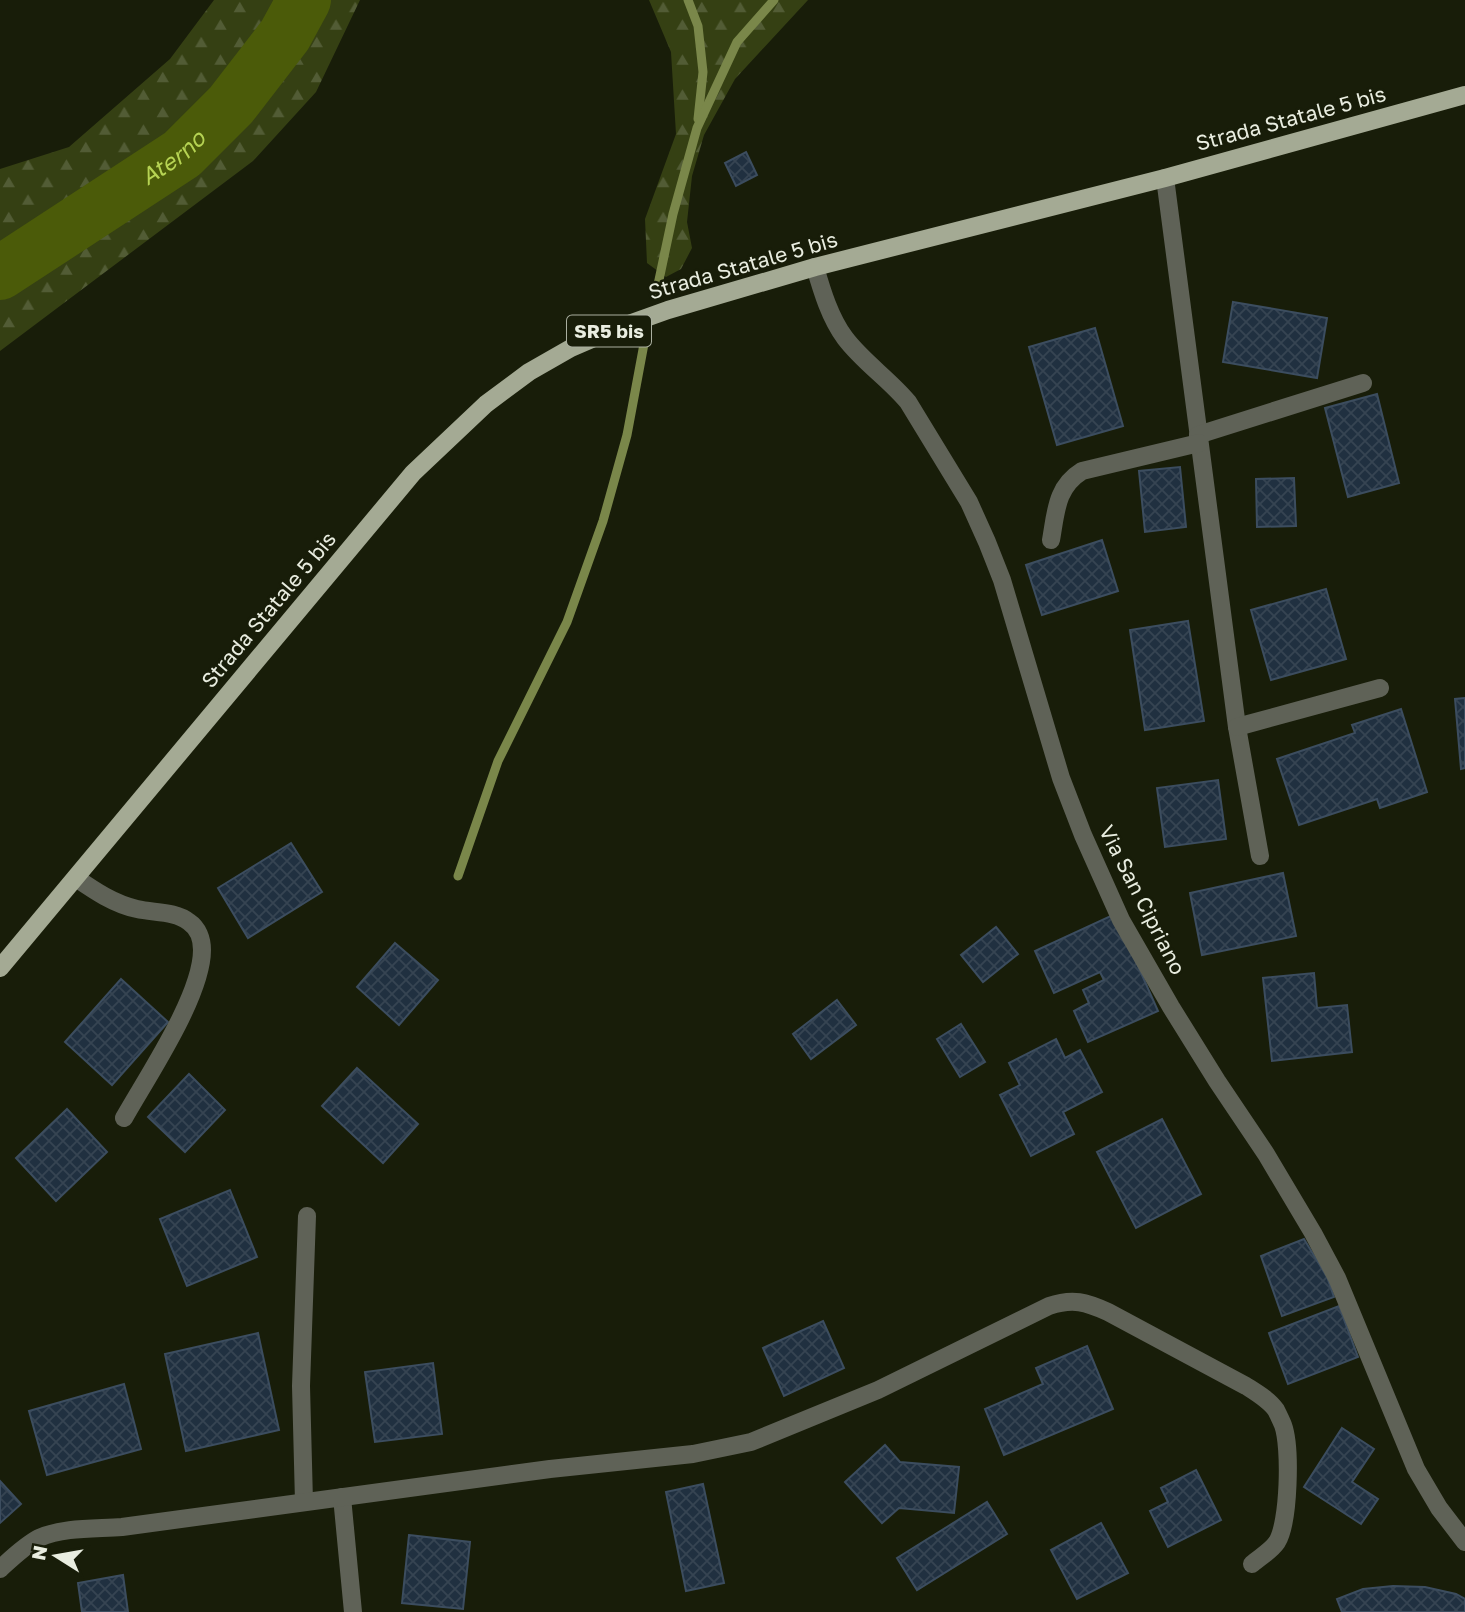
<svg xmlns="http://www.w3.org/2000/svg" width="1465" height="1612" font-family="'Golos Text',sans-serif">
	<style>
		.forest { fill: url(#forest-firs) }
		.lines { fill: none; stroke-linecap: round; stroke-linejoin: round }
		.stream { stroke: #7a874a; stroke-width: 9 }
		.river { stroke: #4b5b09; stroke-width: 54 }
		.building { fill: url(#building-cross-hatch); stroke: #3c4d5f; stroke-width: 2 }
		.minor { stroke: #5f6257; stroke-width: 18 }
		.major { stroke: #a4aa94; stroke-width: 18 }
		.labels { text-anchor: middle; stroke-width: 5; stroke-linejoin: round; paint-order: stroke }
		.shield { fill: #181d09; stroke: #aaafa0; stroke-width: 2 }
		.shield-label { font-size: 19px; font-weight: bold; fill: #e9ede0 }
		.street-label { font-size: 21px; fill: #e9ede0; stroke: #181d09 }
		.water-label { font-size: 23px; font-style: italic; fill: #b6d353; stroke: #181d09 }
	</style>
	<defs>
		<pattern id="forest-firs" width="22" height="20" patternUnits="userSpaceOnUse" patternTransform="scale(1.75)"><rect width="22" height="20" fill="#354013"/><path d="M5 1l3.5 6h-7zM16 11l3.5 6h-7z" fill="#525c35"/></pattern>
		<pattern id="building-cross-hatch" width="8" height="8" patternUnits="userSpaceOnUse" patternTransform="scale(1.75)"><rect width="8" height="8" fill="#203040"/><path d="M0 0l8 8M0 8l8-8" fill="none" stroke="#364452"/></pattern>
	</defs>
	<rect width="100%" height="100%" fill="#181d09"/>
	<g class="forest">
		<path d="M214 0H360L316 92 253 161 0 351V169L69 147 170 59Z"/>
		<path d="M649 0H808L735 79 704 135 692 176 687 222 692 248 681 269 666 277 647 263 645 219 676 134 671 52Z"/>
	</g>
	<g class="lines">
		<g class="stream">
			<path d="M688 0 698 26 703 72 698 119"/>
			<path d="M656 294 673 214 697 128 737 42 774 0"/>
			<path d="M458 876 498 761 567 622 603 521 627 435 644 344"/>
		</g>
		<path class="river" id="s1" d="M0 273 182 154 231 105 285 35 304 0"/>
	</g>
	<g class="building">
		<path d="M746 152 757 175 736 186 725 163Z"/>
		<path d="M1233 302 1327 318 1317 378 1223 362Z"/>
		<path d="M1095 328 1123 426 1057 445 1029 347Z"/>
		<path d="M1377 394 1399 483 1348 497 1325 408Z"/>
		<path d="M1180 467 1186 527 1145 532 1139 471Z"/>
		<path d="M1294 478 1296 526 1257 527 1256 479Z"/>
		<path d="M1102 540 1118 591 1042 615 1026 565Z"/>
		<path d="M1326 589 1346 659 1271 680 1251 610Z"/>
		<path d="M1188 621 1204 721 1145 730 1130 630Z"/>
		<path d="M1465 698V768L1461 769 1455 699Z"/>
		<path d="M1401 709 1427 792 1380 808 1377 799 1299 825 1277 759 1355 733 1352 725Z"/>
		<path d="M1218 780 1226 839 1165 847 1157 788Z"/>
		<path d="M291 843 322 892 248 938 218 888Z"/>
		<path d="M1283 873 1296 936 1202 955 1190 893Z"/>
		<path d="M1115 914 1158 1011 1088 1042 1074 1011 1089 1003 1083 990 1104 980 1100 972 1054 993 1035 951Z"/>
		<path d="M996 927 1018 954 983 982 961 955Z"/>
		<path d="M395 943 438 980 399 1025 357 987Z"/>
		<path d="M1314 973 1317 1008 1347 1005 1352 1052 1272 1061 1263 978Z"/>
		<path d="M121 979 168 1022 112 1085 65 1042Z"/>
		<path d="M837 1000 856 1025 811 1059 793 1034Z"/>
		<path d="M961 1024 985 1062 960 1077 937 1039Z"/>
		<path d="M1056 1039 1065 1058 1080 1050 1102 1092 1063 1112 1074 1134 1031 1156 1000 1095 1020 1085 1009 1063Z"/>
		<path d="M357 1068 418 1124 383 1163 322 1106Z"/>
		<path d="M189 1074 225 1110 185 1152 148 1117Z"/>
		<path d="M67 1109 107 1152 56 1201 16 1158Z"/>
		<path d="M1162 1119 1201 1194 1136 1228 1097 1152Z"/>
		<path d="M230 1190 257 1257 187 1286 160 1219Z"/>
		<path d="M1304 1239 1327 1277 1334 1297 1282 1316 1261 1256Z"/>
		<path d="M1339 1306 1358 1357 1288 1384 1269 1333Z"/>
		<path d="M823 1321 844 1368 784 1396 763 1348Z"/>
		<path d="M258 1333 279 1430 186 1451 165 1354Z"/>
		<path d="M1087 1346 1113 1409 1004 1455 985 1409 1043 1384 1036 1368Z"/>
		<path d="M433 1363 442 1434 375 1442 365 1372Z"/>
		<path d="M124 1384 141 1449 47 1475 29 1411Z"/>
		<path d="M1342 1428 1374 1449 1352 1482 1378 1499 1361 1524 1304 1487Z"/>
		<path d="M885 1445 900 1462 959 1467 954 1513 899 1508 882 1523 845 1482Z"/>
		<path d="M1196 1470 1221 1520 1168 1547 1150 1511 1168 1502 1161 1488Z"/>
		<path d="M0 1481 21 1504 0 1523Z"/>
		<path d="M703 1484 724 1583 686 1591 666 1492Z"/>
		<path d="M987 1502 1007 1534 917 1590 897 1558Z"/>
		<path d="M1101 1523 1128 1573 1077 1599 1051 1550Z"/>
		<path d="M409 1535 470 1542 463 1609 402 1603Z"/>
		<path d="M123 1575 128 1612H82L78 1583Z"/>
		<path d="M1393 1586 1425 1587 1456 1594 1465 1599V1612H1342L1337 1599 1363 1589Z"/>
	</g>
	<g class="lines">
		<g class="minor">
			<path d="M1165 178 1237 727 1260 856"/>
			<path d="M815 267C822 291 830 318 845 338 863 362 889 379 908 402L969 502 987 542 1002 580 1061 778 1083 835 1121 920 1171 1007 1217 1081 1266 1154 1313 1233 1337 1278 1416 1469 1439 1508 1465 1542"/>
			<path d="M1198 435 1363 383"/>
			<path d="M1051 540C1056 512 1056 487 1082 471L1199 443"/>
			<path d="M1237 727 1380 688"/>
			<path d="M76 878C95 891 114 904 137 909 154 913 175 911 189 922 198 928 202 939 202 950 202 996 147 1077 124 1118"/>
			<path d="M342 1497 353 1612"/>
			<path d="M304 1502 301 1386 307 1216"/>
			<path d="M0 1569C12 1558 24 1546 39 1538 64 1527 95 1529 122 1527L550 1469 693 1454 751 1442 878 1390 1049 1306C1073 1298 1086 1302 1108 1312L1246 1386C1257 1393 1269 1400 1276 1410 1278 1414 1281 1420 1283 1425 1291 1447 1289 1523 1277 1542 1271 1551 1260 1557 1252 1564"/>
		</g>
		<path class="major" d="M0 968 413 473 486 404 529 372 571 348 615 329 668 310 815 267 1165 178 1465 95"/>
	</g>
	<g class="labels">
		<rect class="shield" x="567" y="315.5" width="84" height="31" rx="5"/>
		<g class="shield-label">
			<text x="609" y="338">SR5 bis</text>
		</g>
		<g class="street-label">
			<text transform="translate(1291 119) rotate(-15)" y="7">Strada Statale 5 bis</text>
			<text transform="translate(743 266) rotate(-16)" y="7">Strada Statale 5 bis</text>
			<text transform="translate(269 610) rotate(-50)" y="7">Strada Statale 5 bis</text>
			<text transform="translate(1142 900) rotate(63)" y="7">Via San Cipriano</text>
		</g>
		<g class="water-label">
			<text dy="8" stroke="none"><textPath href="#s1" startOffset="208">Aterno</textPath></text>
		</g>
	</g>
	<g transform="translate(56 1556) rotate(281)" stroke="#181d09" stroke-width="5" paint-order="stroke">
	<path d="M0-5L12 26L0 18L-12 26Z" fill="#e9ede0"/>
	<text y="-10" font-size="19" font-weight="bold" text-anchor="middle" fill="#e9ede0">N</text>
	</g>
</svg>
